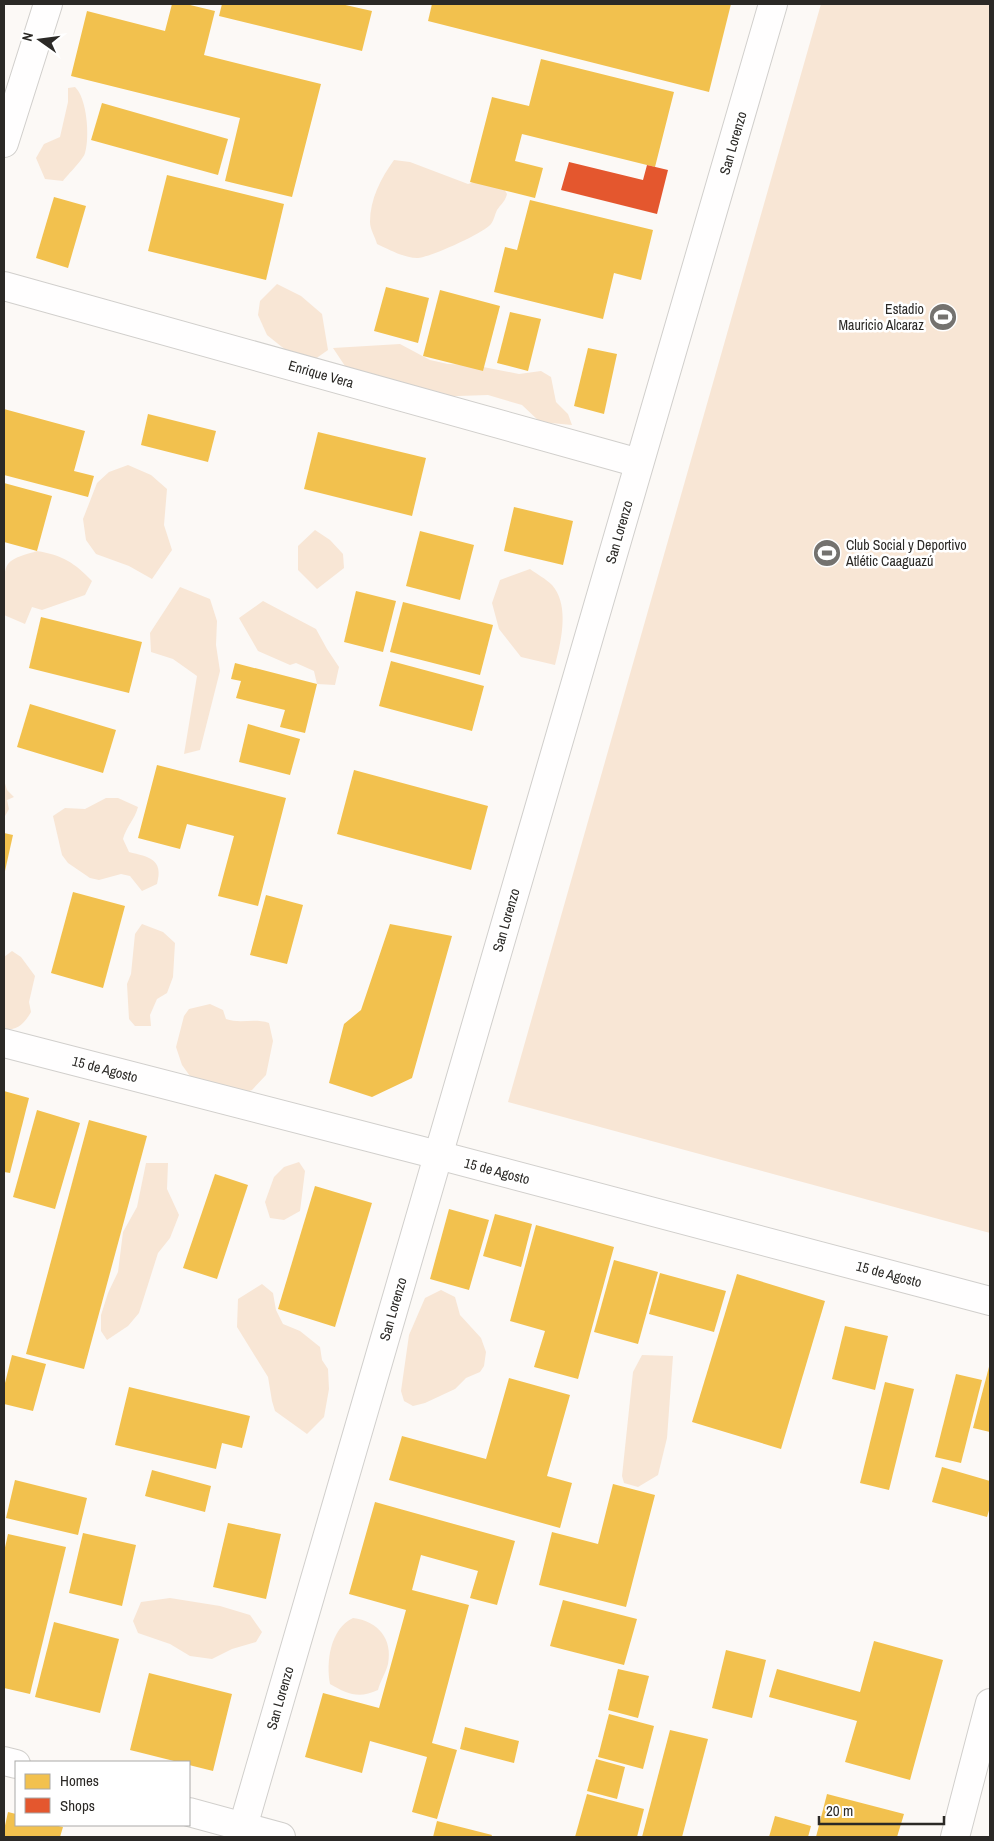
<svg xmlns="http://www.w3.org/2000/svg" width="994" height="1841" font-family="'Archivo Narrow',sans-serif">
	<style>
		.green { fill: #f8e6d5 }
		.homes { fill: #f2c14e }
		.shops { fill: #e4572e }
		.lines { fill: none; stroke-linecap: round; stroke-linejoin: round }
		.street-casing { stroke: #d1cfcc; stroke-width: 30 }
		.street { stroke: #fffefe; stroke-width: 28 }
		.labels { text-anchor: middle; stroke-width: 5; stroke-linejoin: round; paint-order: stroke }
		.street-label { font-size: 14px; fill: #2b2926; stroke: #fff }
		.poi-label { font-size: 14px; fill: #2b2926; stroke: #fff; text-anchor: end }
	</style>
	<rect width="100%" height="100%" fill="#fcf9f6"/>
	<g class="green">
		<path d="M821 4H990V1233L508 1102Z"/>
		<path d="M75 87C87 98 90 137 85 153 83 160 68 174 63 181L45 179 36 158 44 144 60 137 68 102V88Z"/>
		<path d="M394 160 410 162 468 184 478 181 504 189 507 194C505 202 501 204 497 210 495 214 494 220 491 224 484 233 429 258 417 258 404 258 388 249 377 244 375 237 370 229 370 222 370 199 381 178 394 160Z"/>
		<path d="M277 284 301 296 322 314 328 350 308 364 287 351 267 335 258 315 260 301Z"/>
		<path d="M400 344 430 360 448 364 473 365 519 374 541 371 551 377 556 402 568 414 572 425 540 422 522 405 488 395 429 397 353 378 333 348Z"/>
		<path d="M128 465 151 475 167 489 164 525 172 550 152 579 129 566 96 554 86 540 83 519 97 483 109 472Z"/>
		<path d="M315 530 330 540 343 554 344 568 317 589 298 570V546Z"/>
		<path d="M37 551C62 555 75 563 92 581L85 595 42 610 32 607 25 624 4 615C4 603 1 574 8 564 13 557 28 554 37 551Z"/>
		<path d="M530 569C537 574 546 579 552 585 570 605 561 642 555 665L521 657 499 629 492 603 500 580Z"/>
		<path d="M180 587 210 599 217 621 216 645 220 671 200 750 184 754 197 676 173 659 151 652 150 633Z"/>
		<path d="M263 601 316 629 327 649 339 667 335 685 317 684 314 671 296 663 290 665 258 651 239 618Z"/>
		<path d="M4 780 7 790 14 797 7 800 9 809 5 816Z"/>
		<path d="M106 798H118L138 807C135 819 126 827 123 839L129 852C149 857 164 859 157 884L142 891 130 876 121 874 99 880 90 878 68 863 62 855 53 816 65 808 85 809Z"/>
		<path d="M142 924 163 932 175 943 173 977 167 993 157 999 150 1015 151 1026H135L129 1019 127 984 131 974 135 934Z"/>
		<path d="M12 951 21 957 35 976 29 1002 31 1012C24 1024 18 1030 4 1030V957Z"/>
		<path d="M210 1004 223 1010 226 1019C240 1024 254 1018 269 1023L273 1041 266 1075 252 1090 235 1096 195 1083 182 1065 176 1047 184 1016 189 1009Z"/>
		<path d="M299 1162 305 1171 300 1211 284 1220 270 1218 265 1202 274 1177 284 1167Z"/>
		<path d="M146 1163H168L167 1189 179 1215 170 1238 158 1253 139 1313 128 1326 107 1340 101 1331V1315L108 1293 118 1272 123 1232 137 1207Z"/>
		<path d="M262 1284 273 1293 276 1310 283 1324 300 1331 320 1347 322 1360 328 1369 329 1389 324 1417 307 1434 275 1411 272 1401 268 1377 237 1327 238 1299Z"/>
		<path d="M441 1290 455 1297 460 1315 481 1338 486 1352 484 1366 480 1372 466 1378 455 1389 425 1403 413 1406 404 1401 401 1391 409 1335 425 1298Z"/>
		<path d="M642 1355 673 1356 667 1438 658 1475 638 1487 624 1483 622 1476 633 1372Z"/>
		<path d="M170 1598 220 1606 250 1615 262 1632 256 1642 232 1649 212 1659 190 1656 170 1644 138 1633 133 1621 141 1602Z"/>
		<path d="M353 1618C378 1621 393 1639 388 1664 386 1673 380 1681 378 1690 359 1699 347 1694 330 1684 326 1662 330 1629 353 1618Z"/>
	</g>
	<g class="homes">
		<path d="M172 4H186L215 11 204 55 321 84 292 197 225 181 240 118 71 76 87 11 165 31Z"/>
		<path d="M222 4H341L372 11 362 51 219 16Z"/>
		<path d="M432 4H731L709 92 428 21Z"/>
		<path d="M541 59 674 92 655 167 522 134 515 161 543 168 535 198 470 182 492 97 529 106Z"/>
		<path d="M102 103 228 139 218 175 91 140Z"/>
		<path d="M167 175 284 204 266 280 148 251Z"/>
		<path d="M54 197 86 206 68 268 36 258Z"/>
		<path d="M530 200 653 230 641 280 614 273 603 319 494 292 505 247 517 250Z"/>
		<path d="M386 287 429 298 418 343 374 331Z"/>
		<path d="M440 290 500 306 483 371 423 356Z"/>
		<path d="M510 312 541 319 528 371 497 363Z"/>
		<path d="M588 348 617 354 604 414 574 406Z"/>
		<path d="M4 409 85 431 74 471 94 476 88 497 4 475Z"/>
		<path d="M148 414 216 431 208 462 141 445Z"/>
		<path d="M318 432 426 458 412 516 304 489Z"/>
		<path d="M4 483 52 496 37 551 4 542Z"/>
		<path d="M514 507 573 521 563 565 504 551Z"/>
		<path d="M420 531 474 545 460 600 406 586Z"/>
		<path d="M356 591 396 601 383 652 344 642Z"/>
		<path d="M403 602 493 625 480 675 390 652Z"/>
		<path d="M41 617 142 642 129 693 29 668Z"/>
		<path d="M391 661 484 686 472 731 379 706Z"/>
		<path d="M235 663 317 684 305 733 280 727 285 710 236 698 241 681 231 679Z"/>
		<path d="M30 704 116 730 103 773 17 747Z"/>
		<path d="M248 724 300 739 290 775 239 762Z"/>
		<path d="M157 765 286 798 258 906 218 896 234 836 187 824 180 849 138 838Z"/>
		<path d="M354 770 488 806 471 870 337 834Z"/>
		<path d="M4 833 13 835 5 871H4Z"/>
		<path d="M73 892 125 906 103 988 51 973Z"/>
		<path d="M266 895 303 905 287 964 250 955Z"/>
		<path d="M390 924 452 936 412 1078 372 1097 329 1083 344 1024 361 1010Z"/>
		<path d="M4 1091 29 1098 10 1173 4 1172Z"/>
		<path d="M37 1110 80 1123 55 1209 13 1197Z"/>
		<path d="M89 1120 147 1136 84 1369 26 1354Z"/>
		<path d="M215 1174 248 1185 217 1279 183 1268Z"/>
		<path d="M315 1186 372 1203 335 1327 278 1309Z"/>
		<path d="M449 1209 489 1220 469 1290 430 1279Z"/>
		<path d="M495 1214 532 1224 521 1267 483 1256Z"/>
		<path d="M536 1225 614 1247 578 1379 534 1367 545 1331 510 1321Z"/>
		<path d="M614 1260 658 1272 638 1344 594 1332Z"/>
		<path d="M660 1273 726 1291 714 1332 649 1314Z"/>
		<path d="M737 1274 825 1301 781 1449 692 1422Z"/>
		<path d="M845 1326 888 1336 875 1390 832 1379Z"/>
		<path d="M12 1355 46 1364 33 1411 4 1404V1387Z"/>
		<path d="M990 1363V1432L973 1428Z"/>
		<path d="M956 1374 982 1380 961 1463 935 1457Z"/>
		<path d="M509 1378 570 1395 547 1476 572 1483 560 1528 389 1480 402 1436 486 1459Z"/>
		<path d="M885 1382 914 1389 889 1490 860 1483Z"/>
		<path d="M129 1387 250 1416 242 1448 222 1443 216 1469 115 1445Z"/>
		<path d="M942 1467 990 1481V1507L987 1517 932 1502Z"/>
		<path d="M152 1470 211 1486 205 1512 145 1496Z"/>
		<path d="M15 1480 87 1498 78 1535 6 1518Z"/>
		<path d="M613 1484 655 1495 626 1607 539 1585 552 1532 598 1544Z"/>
		<path d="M375 1502 515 1541 497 1605 470 1598 478 1571 421 1555 412 1590 469 1605 432 1743 457 1750 437 1819 412 1812 427 1757 370 1741 362 1773 305 1757 323 1693 379 1708 406 1610 349 1594Z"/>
		<path d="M228 1523 281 1534 266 1599 213 1587Z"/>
		<path d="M83 1533 136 1545 122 1606 69 1593Z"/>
		<path d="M8 1534 66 1547 30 1694 4 1688V1552Z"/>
		<path d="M563 1600 637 1619 624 1665 550 1646Z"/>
		<path d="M54 1622 119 1639 100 1713 35 1697Z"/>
		<path d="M874 1641 943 1660 910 1780 845 1762 857 1721 769 1697 777 1669 860 1692Z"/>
		<path d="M726 1650 766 1660 752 1718 712 1708Z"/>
		<path d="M618 1669 649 1676 638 1718 608 1710Z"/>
		<path d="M149 1673 232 1694 213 1771 189 1765V1762H178L130 1750Z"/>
		<path d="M609 1714 654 1726 643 1769 598 1757Z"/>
		<path d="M465 1727 519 1741 514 1763 460 1749Z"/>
		<path d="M670 1730 708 1739 682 1837H642Z"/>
		<path d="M596 1759 625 1767 617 1799 587 1791Z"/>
		<path d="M587 1794 644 1809 637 1837H575Z"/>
		<path d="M827 1794 904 1814 897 1837H816Z"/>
		<path d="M8 1812 16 1814V1825H54L63 1827 60 1837H4V1830Z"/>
		<path d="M775 1816 811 1826 808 1837H769Z"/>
		<path d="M437 1821 492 1835 491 1837H433Z"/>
	</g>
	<path class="shops" d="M569 162 643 180 647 165 668 170 657 214 561 190Z"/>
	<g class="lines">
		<defs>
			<g id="street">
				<path d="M4 143 48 4"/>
				<path d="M4 286 639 463"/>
				<path d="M4 1043 438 1155 990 1301"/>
				<path d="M4 1761 16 1764"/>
				<path d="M189 1812 281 1837"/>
				<path d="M240 1837 773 4"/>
				<path d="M955 1837 990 1703"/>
			</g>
		</defs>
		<use href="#street" class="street-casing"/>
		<use href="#street" class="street"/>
	</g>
	<defs>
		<symbol id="stadium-disc" viewBox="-11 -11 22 22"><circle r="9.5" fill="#74726f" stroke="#fff"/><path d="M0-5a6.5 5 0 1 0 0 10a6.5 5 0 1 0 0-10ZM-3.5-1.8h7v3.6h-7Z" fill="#fff"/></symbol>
	</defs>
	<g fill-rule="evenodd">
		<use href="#stadium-disc" x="927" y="301" width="32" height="32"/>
		<use href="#stadium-disc" x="811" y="537" width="32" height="32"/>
	</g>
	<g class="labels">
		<g class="street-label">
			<text transform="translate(733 143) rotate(-74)" y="5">San Lorenzo</text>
			<text transform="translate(321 374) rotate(16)" y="5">Enrique Vera</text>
			<text transform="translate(619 532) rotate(-74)" y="5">San Lorenzo</text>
			<text transform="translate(506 920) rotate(-74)" y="5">San Lorenzo</text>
			<text transform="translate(105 1069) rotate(15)" y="5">15 de Agosto</text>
			<text transform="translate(497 1171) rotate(15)" y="5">15 de Agosto</text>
			<text transform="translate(889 1274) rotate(15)" y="5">15 de Agosto</text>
			<text transform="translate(393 1309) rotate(-74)" y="5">San Lorenzo</text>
			<text transform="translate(280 1698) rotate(-74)" y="5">San Lorenzo</text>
		</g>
		<g class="poi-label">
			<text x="924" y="314">Estadio<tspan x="924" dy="16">Mauricio Alcaraz</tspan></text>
			<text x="846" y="550" text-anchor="start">Club Social y Deportivo<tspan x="846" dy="16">Atlétic Caaguazú</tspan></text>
		</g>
	</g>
	<rect width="994" height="1841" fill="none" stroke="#2b2926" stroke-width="10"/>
	<rect x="15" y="1761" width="175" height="65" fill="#ffffff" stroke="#aaa9a8"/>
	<rect x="25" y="1774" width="25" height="15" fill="#f2c14e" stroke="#aaa9a8"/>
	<text x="60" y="1786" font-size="15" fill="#2b2926">Homes</text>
	<rect x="25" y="1798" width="25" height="15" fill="#e4572e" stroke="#aaa9a8"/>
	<text x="60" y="1811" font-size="15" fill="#2b2926">Shops</text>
	<g transform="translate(40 40) rotate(284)" stroke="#ffffff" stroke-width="4" paint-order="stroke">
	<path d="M0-4L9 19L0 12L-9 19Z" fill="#2b2926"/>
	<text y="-8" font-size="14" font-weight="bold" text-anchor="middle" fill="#2b2926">N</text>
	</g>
	<path d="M819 1816v8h125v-8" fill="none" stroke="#2b2926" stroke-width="2.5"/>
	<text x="826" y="1816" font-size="15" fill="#2b2926" stroke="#ffffff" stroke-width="4" paint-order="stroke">20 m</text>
</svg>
